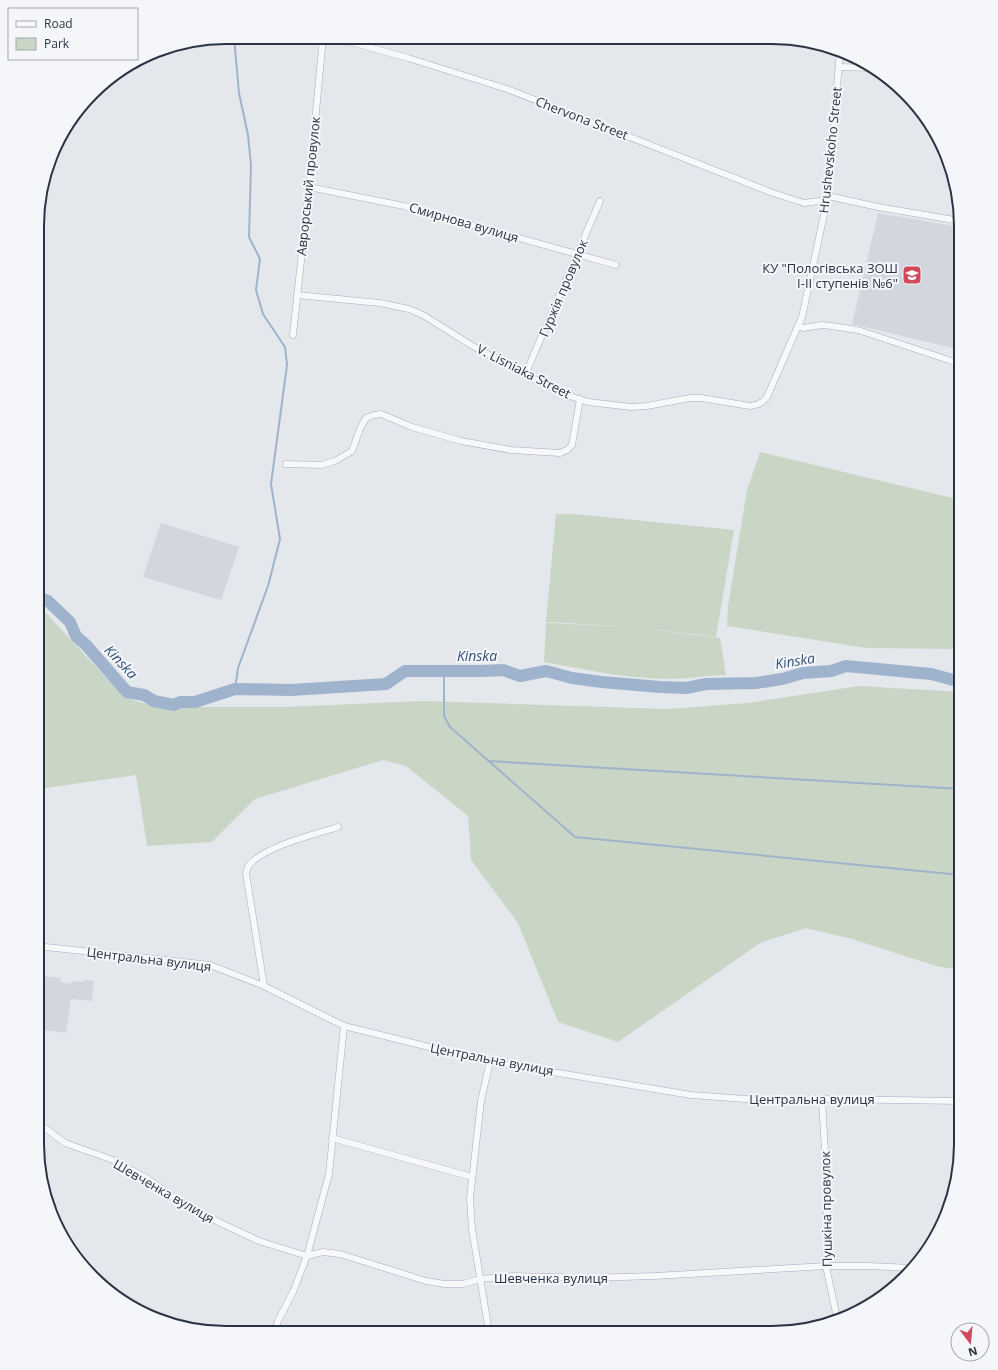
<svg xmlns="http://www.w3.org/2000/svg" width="998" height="1370" font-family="'Open Sans',sans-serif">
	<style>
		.built { fill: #d2d6de }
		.green { fill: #c9d6c5 }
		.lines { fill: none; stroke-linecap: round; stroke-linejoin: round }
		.stream { stroke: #9fb4cc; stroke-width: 2 }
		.river { stroke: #9fb4cc; stroke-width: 12 }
		.street-casing { stroke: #a9aeb7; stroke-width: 7 }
		.street { stroke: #f7f8fa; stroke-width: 6 }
		.labels { text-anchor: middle; stroke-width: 4; stroke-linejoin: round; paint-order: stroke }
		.street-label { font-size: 13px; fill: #2b3445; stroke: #f4f6f9 }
		.poi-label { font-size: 13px; fill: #2b3445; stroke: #f4f6f9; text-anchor: end }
		.water-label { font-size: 14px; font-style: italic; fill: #34527a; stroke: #f4f6f9 }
		.rim { fill: none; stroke: #2b3445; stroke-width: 2 }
	</style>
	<rect width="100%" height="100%" fill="#e4e7ec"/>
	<g class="built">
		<path d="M878 213 961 227V350L852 324Z"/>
		<path d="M161 523 239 547 221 600 143 577Z"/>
		<path d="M37 975 61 978 60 982 71 984 72 981 83 982 84 980 94 981 92 1001 71 999 66 1033 38 1029 43 992 37 991Z"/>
	</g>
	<g class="green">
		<path d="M760 452 961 500V649L866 648 727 626 728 606 747 490Z"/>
		<path d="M556 514H574L734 530 716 637 621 626 546 622Z"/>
		<path d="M38 610 47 614 124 697 155 707H287L422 701 667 709 748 703 859 686 961 692V970L936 966 852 939 806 928 760 943 618 1042 558 1022 518 923 471 860 468 816 406 766 383 760 255 799 212 842 147 846 136 775 38 789Z"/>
		<path d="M546 623 621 626 720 638 726 675C707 675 688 679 668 679 628 679 583 669 544 662Z"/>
	</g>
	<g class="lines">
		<g class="stream">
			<path d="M234 37 239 93 248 135 251 165 249 237 260 259 256 290 263 314 285 347 287 365 271 484 280 539 268 586 238 668 235 689"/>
			<path d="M444 672V716L450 727 575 837 961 875"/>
			<path d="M489 761 961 789"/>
		</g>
		<path class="river" d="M38 597 48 601 70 622 76 636 87 646 127 692 144 695 154 701 174 705 180 702H195L235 689 291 690 386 684 405 671H482L503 670 520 676 546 671 572 678 602 682 660 687 686 688 706 684 756 683 782 679 803 673 831 671 846 666 931 674 961 682"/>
		<defs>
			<g id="street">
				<path d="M333 37 408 58 507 89 773 193 804 203 827 200"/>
				<path d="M839 67 874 68"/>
				<path d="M309 187 404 206 616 265"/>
				<path d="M828 196 878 207 960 221"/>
				<path d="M297 295 380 303 409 309 423 315 471 345 525 375 573 397 588 402 631 407 647 406 690 398H701L750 406C758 405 762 403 767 397L802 317 828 196 840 50"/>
				<path d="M799 326 803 328 822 325 831 326 858 330 961 364"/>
				<path d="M293 335 309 187 323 37"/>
				<path d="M525 375 600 201"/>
				<path d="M286 464 321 465 335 461 352 451 360 429 366 418 374 415 381 414 412 427 461 441 511 450 560 453 567 450 572 445 580 399"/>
				<path d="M37 946 210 965 264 986 344 1026 486 1061 691 1095 759 1100 822 1099 961 1101"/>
				<path d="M264 986 246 873C247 868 248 865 252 862 269 846 314 834 338 827"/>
				<path d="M822 1099 826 1170 827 1222 826 1266 837 1318"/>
				<path d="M37 1122 65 1143 113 1160 148 1179 189 1208 259 1241 307 1256 323 1252 340 1254 426 1281 445 1284H463L480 1279 512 1276 589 1278 655 1276 826 1266H869L912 1268"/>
				<path d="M332 1138 472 1177"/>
				<path d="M274 1332 278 1321 293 1292 307 1256 329 1174 344 1026"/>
				<path d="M489 1332 472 1229 470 1198 481 1101 490 1061"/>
			</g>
		</defs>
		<use href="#street" class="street-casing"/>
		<use href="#street" class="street"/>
	</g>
	<defs>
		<symbol id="school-square" viewBox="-11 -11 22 22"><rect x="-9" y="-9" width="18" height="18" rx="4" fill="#d1495b" stroke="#f4f6f9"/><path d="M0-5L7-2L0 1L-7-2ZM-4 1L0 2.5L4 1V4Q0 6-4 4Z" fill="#fff"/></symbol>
	</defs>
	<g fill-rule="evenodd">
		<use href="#school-square" x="901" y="264" width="22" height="22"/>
	</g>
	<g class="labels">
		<g class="street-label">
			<text transform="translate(582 118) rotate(21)" y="5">Chervona Street</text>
			<text transform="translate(830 150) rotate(-84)" y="5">Hrushevskoho Street</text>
			<text transform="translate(308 186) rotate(-84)" y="5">Аврорський провулок</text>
			<text transform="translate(464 222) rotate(16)" y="5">Смирнова вулиця</text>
			<text transform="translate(563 288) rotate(-67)" y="5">Гуржія провулок</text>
			<text transform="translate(524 371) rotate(27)" y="5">V. Lisniaka Street</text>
			<text transform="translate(149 959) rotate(7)" y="5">Центральна вулиця</text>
			<text transform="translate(492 1059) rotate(11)" y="5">Центральна вулиця</text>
			<text x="812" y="1104">Центральна вулиця</text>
			<text transform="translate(164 1191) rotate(30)" y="5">Шевченка вулиця</text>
			<text transform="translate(826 1209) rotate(-91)" y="5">Пушкіна провулок</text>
			<text x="551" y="1283">Шевченка вулиця</text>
		</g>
		<g class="poi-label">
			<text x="898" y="273">КУ "Пологівська ЗОШ<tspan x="898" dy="15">І-ІІ ступенів №6"</tspan></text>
		</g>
		<g class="water-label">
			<text x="477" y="661">Kinska</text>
			<text transform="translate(795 661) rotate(-9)" y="5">Kinska</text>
			<text transform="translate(121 662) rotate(47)" y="5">Kinska</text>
		</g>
	</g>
	<path d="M0 0H998V1370H0ZM226 44H772A182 182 0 0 1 954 226V1144A182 182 0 0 1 772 1326H226A182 182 0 0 1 44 1144V226A182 182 0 0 1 226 44Z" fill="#f4f6f9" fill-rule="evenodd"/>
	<path class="rim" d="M226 44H772A182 182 0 0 1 954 226V1144A182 182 0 0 1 772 1326H226A182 182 0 0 1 44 1144V226A182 182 0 0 1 226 44Z"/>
	<rect x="8" y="8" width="130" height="52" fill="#f4f6f9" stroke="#a4a8b1"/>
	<rect x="16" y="21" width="20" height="6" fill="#f7f8fa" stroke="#a4a8b1"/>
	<text x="44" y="28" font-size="12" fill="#2b3445">Road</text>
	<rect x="16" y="38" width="20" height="12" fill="#c9d6c5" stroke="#a4a8b1"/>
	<text x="44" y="48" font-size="12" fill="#2b3445">Park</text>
	<g transform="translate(970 1342) rotate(164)"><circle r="19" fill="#f4f6f9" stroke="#a4a8b1"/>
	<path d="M0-3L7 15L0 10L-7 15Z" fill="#d1495b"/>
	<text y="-6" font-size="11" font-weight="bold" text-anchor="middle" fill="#2b3445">N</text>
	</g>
</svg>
